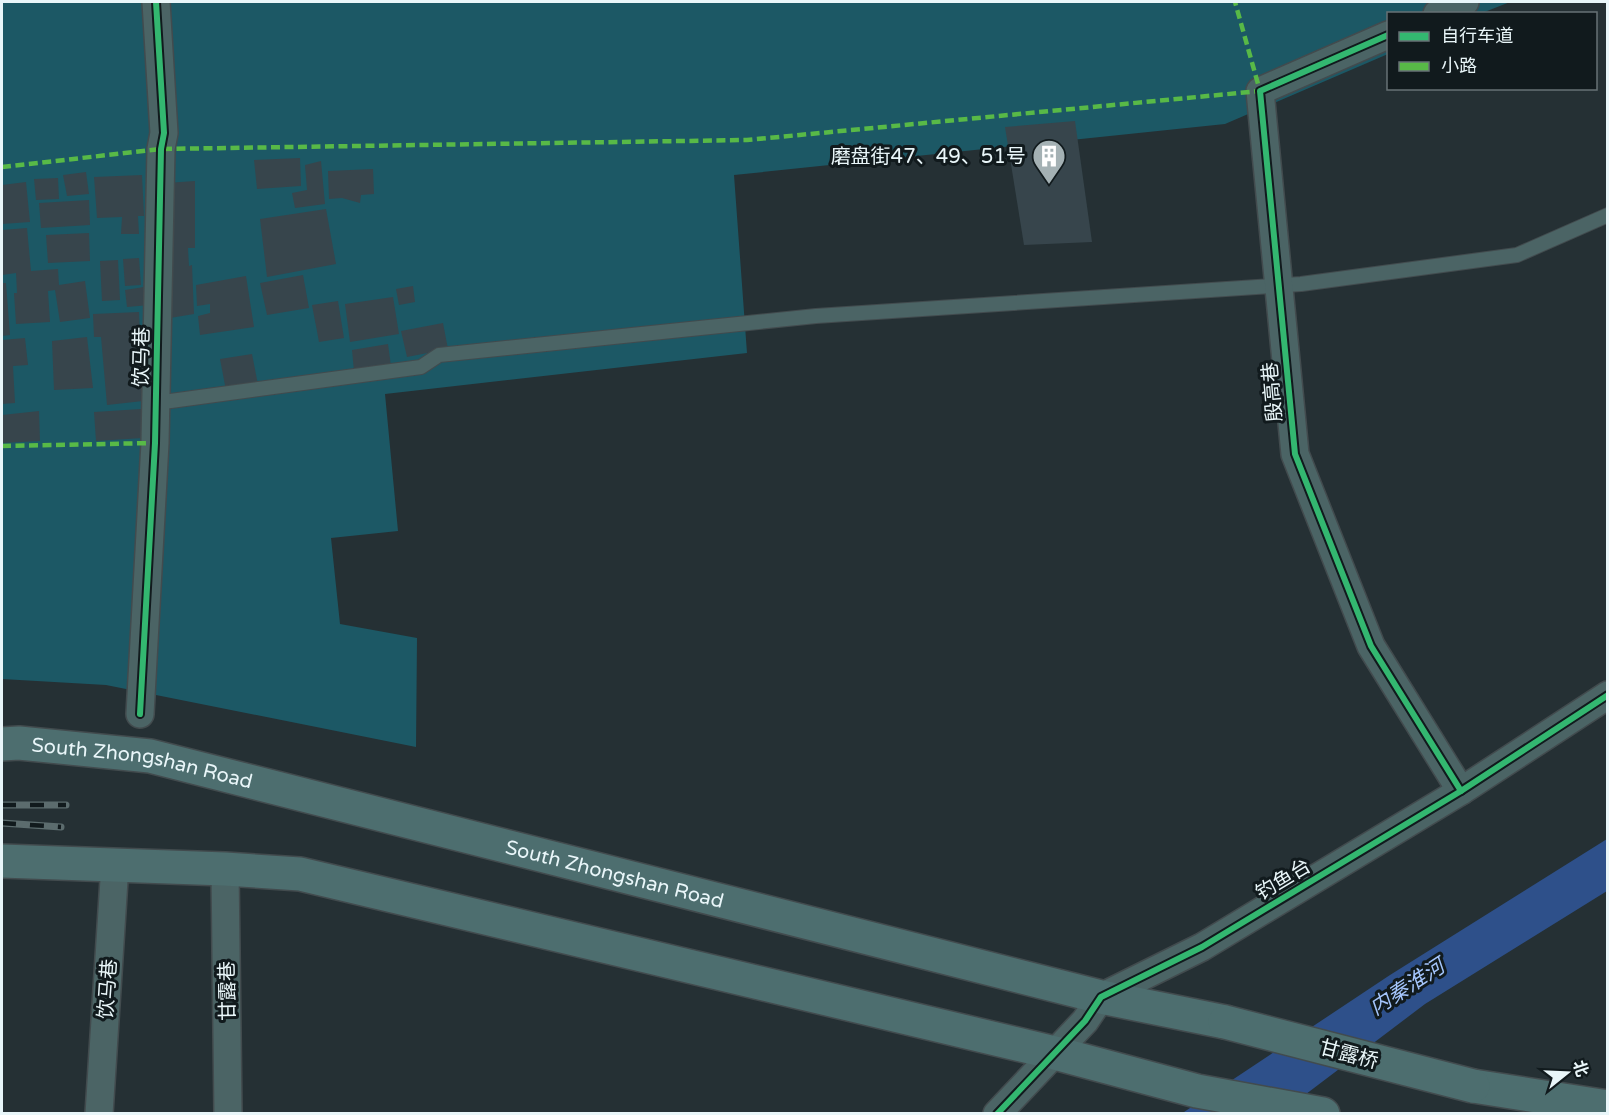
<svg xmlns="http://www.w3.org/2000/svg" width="1609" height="1115" font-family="'Varela Round','Noto Sans SC',sans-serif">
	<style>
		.green { fill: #1c5865 }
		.water { fill: #2e508a }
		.building { fill: #37454c }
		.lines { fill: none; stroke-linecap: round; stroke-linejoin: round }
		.service-casing { stroke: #424b4e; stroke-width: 16 }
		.minor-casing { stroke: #424b4e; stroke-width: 30 }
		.primary-casing { stroke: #424b4e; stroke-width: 36 }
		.service { stroke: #4b6465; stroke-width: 14 }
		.minor { stroke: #4b6465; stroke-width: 27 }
		.primary { stroke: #4d6e6f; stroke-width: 33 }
		.rail-casing { stroke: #5c6c6e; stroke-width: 7 }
		.rail { stroke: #111a1d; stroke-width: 4.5; stroke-dasharray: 14; stroke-linecap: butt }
		.primary-bridge-casing { stroke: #424b4e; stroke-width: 36; stroke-linecap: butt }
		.primary-bridge { stroke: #4d6e6f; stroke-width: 33 }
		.quiet { stroke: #58b947; stroke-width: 4.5; stroke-dasharray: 9 4.5; stroke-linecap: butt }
		.cycleway-casing { stroke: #111a1d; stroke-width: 10 }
		.cycleway { stroke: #33b770; stroke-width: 6 }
		.labels { text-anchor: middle; stroke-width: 6; stroke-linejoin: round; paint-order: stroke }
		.poi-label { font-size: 20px; fill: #e9f6f9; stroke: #111a1d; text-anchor: end }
		.street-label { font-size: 20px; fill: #e9f6f9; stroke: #111a1d }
		.water-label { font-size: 21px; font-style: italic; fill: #a4c5fc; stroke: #111a1d }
	</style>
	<rect width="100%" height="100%" fill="#253034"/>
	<path class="green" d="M2 2H1510L1482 13 1388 14V54L1225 124 734 175 747 353 385 394 398 531 331 538 340 624 417 638 416 747 106 685 2 679Z"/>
	<path class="water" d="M1607 839V891L1425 1004 1281 1113 1181 1114 1390 975Z"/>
	<g class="building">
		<path d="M1075 121 1092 242 1024 245 1005 127Z"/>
		<path d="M300 158 301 186 257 189 254 160Z"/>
		<path d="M321 161 325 204 295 208 292 193 307 190 305 165Z"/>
		<path d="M373 169 374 194 361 195 360 203 342 198 329 199 328 171Z"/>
		<path d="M86 172 89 194 67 196 63 175Z"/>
		<path d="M142 175 144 216H138L139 234H121L122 217 97 218 94 177Z"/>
		<path d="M58 178 59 199 36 200 34 179Z"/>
		<path d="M195 181V248H188L189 266 192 265 194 314 164 319 166 183Z"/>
		<path d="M26 182 30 222 2 224V185Z"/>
		<path d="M89 200 90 225 41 228 39 203Z"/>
		<path d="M326 209 336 264 267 277 260 219Z"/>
		<path d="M27 228 31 271 58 269 59 285 85 281 90 318 60 322 55 290 48 291 50 322 16 324 14 293H17L16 273 2 275V230Z"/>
		<path d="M89 233 90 261 48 263 46 235Z"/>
		<path d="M139 258 141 285 125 286 123 259Z"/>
		<path d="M118 260 120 300 102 301 100 261Z"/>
		<path d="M303 275 309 308 267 315 260 283Z"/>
		<path d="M246 276 254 327 200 335 198 316 210 313V304L197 306 196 285Z"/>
		<path d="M2 283H6L10 335 2 336Z"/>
		<path d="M150 286V305L127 307 125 290Z"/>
		<path d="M413 286 415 302 399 305 396 289Z"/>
		<path d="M393 297 399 334 350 342 345 304Z"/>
		<path d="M338 301 344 338 319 342 312 305Z"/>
		<path d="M139 312 143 401 107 405 101 337H94L93 314Z"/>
		<path d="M443 323 448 349 407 357 401 331Z"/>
		<path d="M87 337 93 388 54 390 52 341Z"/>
		<path d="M25 338 28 365 13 366 15 403 2 404V340Z"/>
		<path d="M388 344 391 366 354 371 352 350Z"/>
		<path d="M252 354 260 395 228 401 220 359Z"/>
		<path d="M141 409 143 438 96 441 94 412Z"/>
		<path d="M39 411 40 441 2 443V415Z"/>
	</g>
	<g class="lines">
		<defs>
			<path id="service" d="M156 403 421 367 439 355 816 316 1301 284 1517 255 1608 215"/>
			<g id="minor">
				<path d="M1437 14 1465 2"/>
				<path d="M1388 35 1260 91 1295 454 1371 646 1461 791"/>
				<path d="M140 714 155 443 161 149 164 133 156 2"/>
				<path d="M225 869 228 1114"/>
				<path d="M99 1114 115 864"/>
				<path d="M997 1114 1085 1021 1101 997 1202 947 1461 791 1608 695"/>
			</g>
			<g id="primary">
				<path id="s1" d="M2 744 19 743 150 756 1101 997 1225 1022"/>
				<path d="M2 861 225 869 300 874 1055 1053 1197 1091 1323 1114"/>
				<path d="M1473 1086 1608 1107"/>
			</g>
		</defs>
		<use href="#service" class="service-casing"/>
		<use href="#minor" class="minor-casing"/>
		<use href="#primary" class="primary-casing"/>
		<use href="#service" class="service"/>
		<use href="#minor" class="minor"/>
		<use href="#primary" class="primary"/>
		<defs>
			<g id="rail">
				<path d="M2 805H66"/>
				<path d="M2 823 61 827"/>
			</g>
		</defs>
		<use href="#rail" class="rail-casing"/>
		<use href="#rail" class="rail"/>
		<defs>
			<path id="primary-bridge" d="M1225 1022 1473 1086"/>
		</defs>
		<use href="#primary-bridge" class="primary-bridge-casing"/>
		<use href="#primary-bridge" class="primary-bridge"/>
		<g class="quiet">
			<path d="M2 167 161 149 747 140 1260 91 1235 2"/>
			<path d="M2 446 155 443"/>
		</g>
		<defs>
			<g id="cycleway">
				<path d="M1388 35 1260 91 1295 454 1371 646 1461 791"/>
				<path d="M140 714 155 443 161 149 164 133 156 2"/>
				<path d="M997 1114 1085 1021 1101 997 1202 947 1461 791 1608 695"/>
			</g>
		</defs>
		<use href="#cycleway" class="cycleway-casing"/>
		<use href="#cycleway" class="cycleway"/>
	</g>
	<defs>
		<symbol id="building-pin" viewBox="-11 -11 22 30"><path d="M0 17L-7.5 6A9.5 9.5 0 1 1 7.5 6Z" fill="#a4b1b4" stroke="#111a1d"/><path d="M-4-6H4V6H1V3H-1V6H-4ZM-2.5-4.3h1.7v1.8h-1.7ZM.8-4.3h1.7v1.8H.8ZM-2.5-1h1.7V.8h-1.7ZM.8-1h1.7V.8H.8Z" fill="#fff"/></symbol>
	</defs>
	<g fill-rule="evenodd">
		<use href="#building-pin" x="1030" y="137" width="38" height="52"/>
	</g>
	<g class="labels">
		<g class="poi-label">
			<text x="1026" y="163">磨盘街47、49、51号</text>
		</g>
		<g class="street-label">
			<text transform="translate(141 357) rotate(-89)" y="7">饮马巷</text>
			<text transform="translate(1272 392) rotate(-95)" y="7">殷高巷</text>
			<text dy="7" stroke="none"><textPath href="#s1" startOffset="142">South Zhongshan Road</textPath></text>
			<text dy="7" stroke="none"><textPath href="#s1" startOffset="628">South Zhongshan Road</textPath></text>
			<text transform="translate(1283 879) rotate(-31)" y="7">钓鱼台</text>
			<text transform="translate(107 989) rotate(-86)" y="7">饮马巷</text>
			<text transform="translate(227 991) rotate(-91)" y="7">甘露巷</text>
			<text transform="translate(1349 1054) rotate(15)" y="7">甘露桥</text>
		</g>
		<g class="water-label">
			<text transform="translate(1407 987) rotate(-33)" y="7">内秦淮河</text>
		</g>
	</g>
	<rect width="1609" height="1115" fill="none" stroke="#e9f6f9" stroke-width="6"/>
	<rect x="1387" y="12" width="210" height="78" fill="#111a1d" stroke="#677275" stroke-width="1.5"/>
	<rect x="1399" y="32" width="30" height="9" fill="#33b770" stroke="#677275" stroke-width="1.5"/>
	<text x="1441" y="42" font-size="18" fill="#e9f6f9">自行车道</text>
	<rect x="1399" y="62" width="30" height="9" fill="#58b947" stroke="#677275" stroke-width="1.5"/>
	<text x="1441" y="72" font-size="18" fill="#e9f6f9">小路</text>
	<g transform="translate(1567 1073) rotate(72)" stroke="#111a1d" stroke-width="4.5" paint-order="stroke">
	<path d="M0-4.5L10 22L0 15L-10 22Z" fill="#e9f6f9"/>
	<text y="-9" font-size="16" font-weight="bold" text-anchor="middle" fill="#e9f6f9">北</text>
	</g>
</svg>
